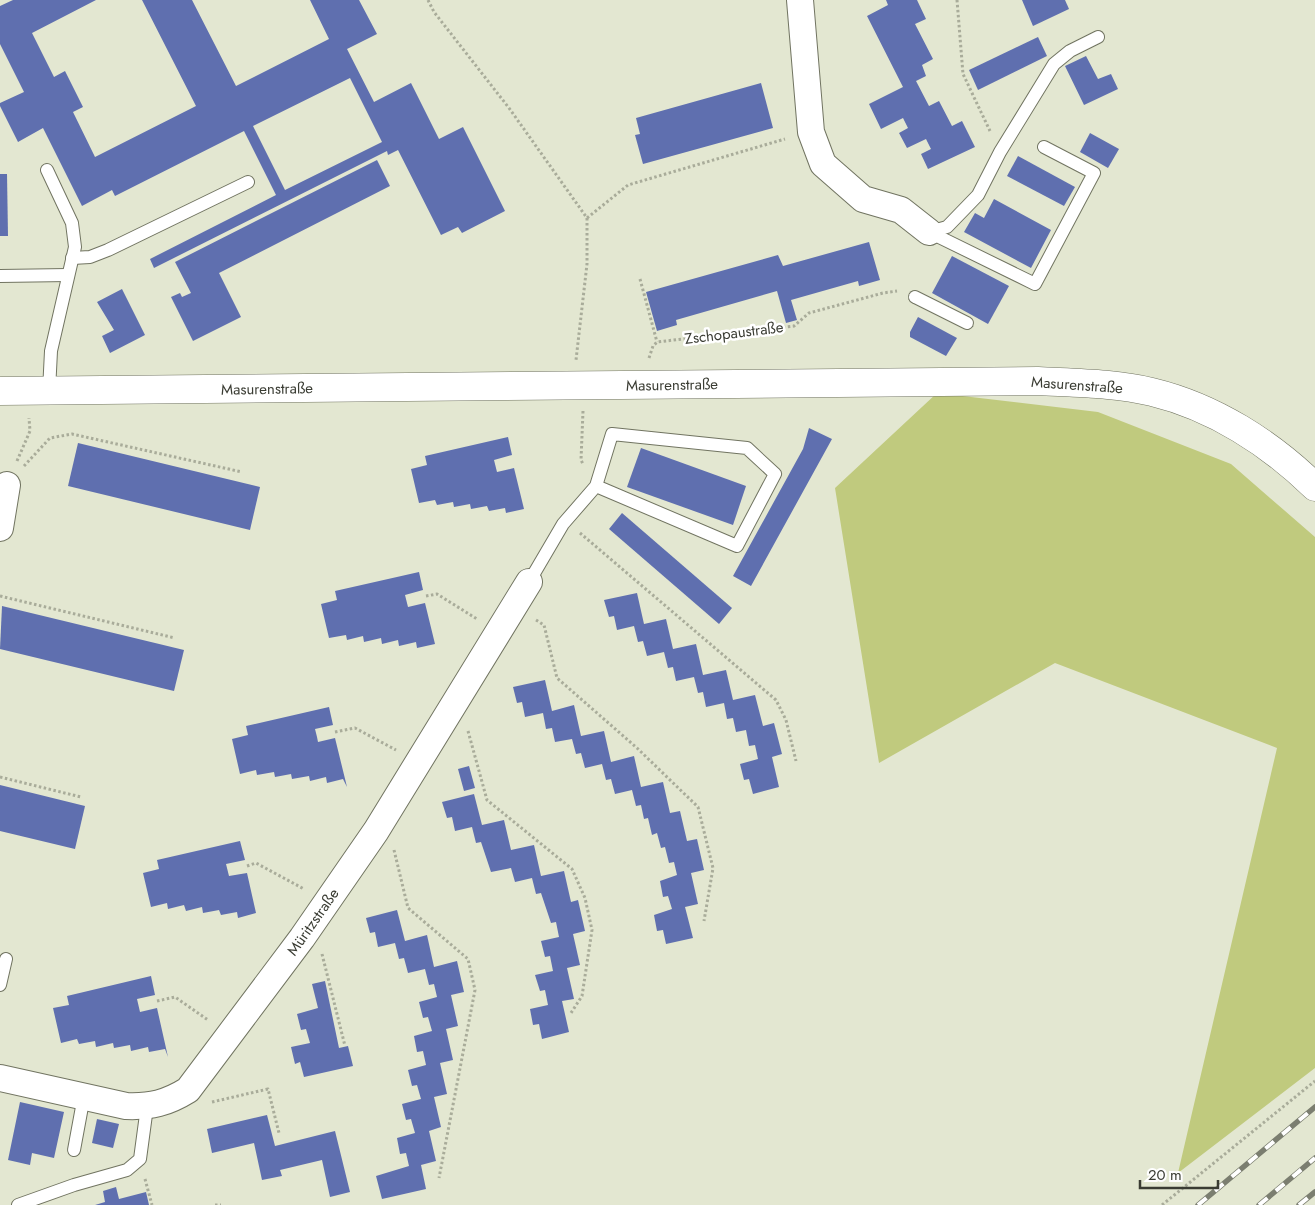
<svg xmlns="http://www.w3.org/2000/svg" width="1315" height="1205" font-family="Jost,sans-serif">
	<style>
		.green { fill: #c0ca7e }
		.building { fill: #5f6faf; fill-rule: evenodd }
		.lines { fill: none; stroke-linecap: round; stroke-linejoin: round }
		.lane-casing { stroke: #717461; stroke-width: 14 }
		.street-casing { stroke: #717461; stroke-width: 28 }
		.secondary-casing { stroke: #717461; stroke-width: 29 }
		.path { stroke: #a9ac9a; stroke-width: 3; stroke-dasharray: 2.5 2.5; stroke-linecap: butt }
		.lane { stroke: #fff; stroke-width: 12 }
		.street { stroke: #fff; stroke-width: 26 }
		.secondary { stroke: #fff; stroke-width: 28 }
		.rail-casing { stroke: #7b7e70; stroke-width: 5.5 }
		.rail { stroke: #fff; stroke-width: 4; stroke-dasharray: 11; stroke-linecap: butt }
		.labels { text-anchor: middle; stroke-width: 5; stroke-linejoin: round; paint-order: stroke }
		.street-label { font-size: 15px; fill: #3a3c33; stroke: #fff }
	</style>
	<rect width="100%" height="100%" fill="#e3e7d1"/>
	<path class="green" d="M937 393 1098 412 1231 464 1315 537V1068L1178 1173 1277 748 1055 663 879 763 835 488Z"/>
	<g class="building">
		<path d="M13 0H96L32 33 54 77 65 71 83 107 73 112 95 157 196 106 142 0H192L236 86 329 39 310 0H359L377 34 347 49 374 102 411 83 439 139 463 127 505 211 462 233 458 227 441 235 398 150 388 155 387 151 154 268 150 259 276 195 244 131 115 196 112 190 82 206 43 128 18 142 0 106V103L24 92 0 44V6ZM350 78 382 142 285 190 253 126Z"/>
		<path d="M886 0H917L926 19 915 24 933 59 922 65 926 76 916 81 929 106 939 101 952 126 962 121 975 147 928 169 921 154 931 149 926 139 907 148 899 133 908 128 903 118 881 129 869 104 903 87 867 16 888 5Z"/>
		<path d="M1022 0H1065L1069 9 1033 26Z"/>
		<path d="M1038 37 1047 56 978 90 969 70Z"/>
		<path d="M1086 56 1098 79 1111 74 1118 89 1084 105 1065 66Z"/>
		<path d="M761 83 773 128 643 164 635 135 640 134 636 118Z"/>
		<path d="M1090 133 1119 149 1108 168 1080 152Z"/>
		<path d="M1018 156 1075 187 1064 206 1007 176Z"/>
		<path d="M377 160 390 186 219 273 241 317 193 341 171 297 180 293 182 297 191 293 175 262Z"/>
		<path d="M0 174H7L8 236H0Z"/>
		<path d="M994 199 1051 230 1031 268 964 232 975 213 984 218Z"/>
		<path d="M869 242 880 280 859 286 858 281 791 300 797 320 786 323 777 291 676 320 677 325 657 331 646 292 778 255 783 266Z"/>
		<path d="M952 256 1009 286 988 324 932 293Z"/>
		<path d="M122 289 145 335 110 353 102 336 114 330 97 302Z"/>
		<path d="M918 317 957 338 946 356 910 337V332Z"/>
		<path d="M809 428 832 439 751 586 733 576 803 449Z"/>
		<path d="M508 437 512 455 494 460 497 472 514 468 524 509 506 513 505 508 489 511 487 506 471 509 470 504 454 507 453 502 437 505 435 500 419 503 411 469 427 465 425 456Z"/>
		<path d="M78 443 260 487 250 530 68 486Z"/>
		<path d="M641 448 746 486 733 525 627 487Z"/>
		<path d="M622 513 732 608 719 624 609 529Z"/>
		<path d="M419 572 423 590 405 595 408 607 425 603 435 644 417 648 416 642 399 646 398 640 382 644 381 638 364 642 363 636 347 640 346 635 329 638 321 604 337 600 335 591Z"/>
		<path d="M637 593 644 624 666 619 673 649 696 644 703 675 726 670 733 700 755 695 763 726 774 723 782 754 772 757 779 787 753 794 749 779 744 780 740 764 758 759 755 745 749 746 746 730 736 732 733 718 727 719 724 703 706 707 703 692 698 693 694 677 676 681 673 667 668 668 664 652 647 656 643 641 638 642 634 626 617 630 614 616 609 617 604 600Z"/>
		<path d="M2 606 184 650 174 691 0 649Z"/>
		<path d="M545 680 552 711 574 705 581 736 604 731 611 762 634 756 641 787 663 782 670 813 680 811 687 841 697 839 704 870 691 873 698 904 685 907 693 938 666 944 663 930 657 931 654 915 672 909 668 896 663 897 660 881 677 875 674 862 669 863 665 847 661 848 657 833 652 835 648 818 644 819 641 805 636 806 632 790 615 794 611 779 606 780 602 764 585 768 581 753 576 754 572 739 555 742 552 728 546 729 543 713 525 717 522 702 517 703 513 687Z"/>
		<path d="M329 707 333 725 315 729 317 737 318 742 335 738 347 787 343 779 327 783 326 777 310 781 309 776 292 779 291 774 275 777 274 772 257 775 256 770 240 774 232 739 248 735 246 726Z"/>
		<path d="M469 766 475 788 464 791 458 769Z"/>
		<path d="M0 785 85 806 75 849 0 831Z"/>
		<path d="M474 794 482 825 504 820 511 850 534 845 541 876 564 871 571 902 578 900 585 931 573 934 580 965 567 968 574 999 562 1001 569 1032 542 1039 539 1024 533 1025 530 1009 548 1005 545 990 540 991 535 975 553 971 550 956 545 957 541 941 559 937 556 922 551 923 541 893 536 894 532 878 515 882 511 868 491 872 481 842 476 843 472 827 455 831 452 817 447 818 442 802Z"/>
		<path d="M240 841 245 860 226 864 229 876 247 873 256 913 238 918 237 912 221 915 219 910 203 913 202 907 186 911 184 905 168 909 167 903 151 907 143 873 159 869 157 860Z"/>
		<path d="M397 910 405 941 427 935 434 967 457 961 464 992 451 995 458 1026 446 1029 453 1060 440 1063 447 1094 434 1097 441 1127 429 1131 436 1161 421 1165 426 1189 382 1199 376 1176 409 1166 406 1153 400 1154 397 1138 415 1133 411 1119 406 1120 402 1104 421 1099 417 1085 412 1086 408 1070 426 1065 423 1051 417 1052 414 1036 432 1031 428 1017 423 1018 419 1002 437 997 434 984 429 985 425 969 408 973 404 958 399 959 395 943 378 947 375 932 370 933 366 918Z"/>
		<path d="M151 976 155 995 137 999 140 1012 157 1008 168 1057 165 1049 149 1052 148 1047 131 1051 130 1045 114 1048 113 1043 96 1047 95 1041 79 1044 77 1039 61 1043 53 1008 69 1005 67 996Z"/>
		<path d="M325 981 339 1048 348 1046 353 1066 304 1077 300 1062 295 1064 291 1047 310 1043 306 1029 301 1030 297 1014 318 1008 312 984Z"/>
		<path d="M20 1102 64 1112 54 1158 32 1153 30 1165 8 1160Z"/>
		<path d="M267 1115 275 1146 335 1131 350 1192 330 1197 322 1160 280 1170 282 1176 262 1180 254 1143 212 1153 207 1129Z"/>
		<path d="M97 1119 119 1124 113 1148 92 1143Z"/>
		<path d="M116 1187 119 1199 146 1192 149 1205H95L105 1202 103 1191Z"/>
	</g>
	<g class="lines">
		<defs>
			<g id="lane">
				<path d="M47 170 72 223 75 247 51 351 49 391"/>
				<path d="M929 232 1035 284 1094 173 1044 147"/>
				<path d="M929 232 947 227 978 195 1000 152 1054 64 1070 51 1098 37"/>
				<path d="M72 258 90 257 108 250 248 182"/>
				<path d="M0 276 68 275"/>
				<path d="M915 297 967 323"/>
				<path d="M529 582 563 524 596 486 612 434 747 448 775 474 737 546 596 486"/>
				<path d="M0 985 6 959"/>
				<path d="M74 1150 84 1096"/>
				<path d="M18 1205 74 1185 127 1170 140 1159 147 1107"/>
			</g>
			<g id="street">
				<path d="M800 0 811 132 823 164 863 199 901 210 929 232"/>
				<path d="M0 528 7 485"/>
				<path d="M0 1078 126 1106C151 1107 167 1103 188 1090L302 938 376 831 529 582"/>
			</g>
			<path id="secondary" d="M0 391 1038 381C1076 383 1115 383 1152 392 1214 407 1270 443 1315 487"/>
		</defs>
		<use href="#lane" class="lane-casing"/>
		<use href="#street" class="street-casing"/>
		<use href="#secondary" class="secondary-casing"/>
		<g class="path">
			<path d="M428 0 434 12 509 108 587 218V264L576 360"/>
			<path d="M957 0 963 74 990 131"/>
			<path d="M587 218 628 185 785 139"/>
			<path d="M640 279 657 342"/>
			<path d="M649 358 653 346 657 342 794 326 809 313 883 293 897 291"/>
			<path d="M583 411 581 460 583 464"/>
			<path d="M17 461 30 431 29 418"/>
			<path d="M24 466 50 438 72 434 242 472"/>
			<path d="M580 533 776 700 786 720 796 761"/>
			<path d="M0 596 175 638"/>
			<path d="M426 596 437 594 477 619"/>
			<path d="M536 620 544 625 557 678 637 748 698 807 713 868 704 921"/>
			<path d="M468 731 487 800 572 869 585 898 592 930 582 996 571 1013"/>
			<path d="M335 732 355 728 396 750"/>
			<path d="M0 777 81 797"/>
			<path d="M394 850 408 908 468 959 475 990 439 1178"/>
			<path d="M247 866 256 863 304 889"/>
			<path d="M322 954 345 1046"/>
			<path d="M157 1001 175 997 208 1020"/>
			<path d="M212 1102 268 1089 279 1133"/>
			<path d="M145 1179 152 1205"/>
			<path d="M215 1205H221"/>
			<path d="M1162 1205 1315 1081"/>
		</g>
		<use href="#lane" class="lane"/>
		<use href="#street" class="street"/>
		<use href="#secondary" class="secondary"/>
		<defs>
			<g id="rail">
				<path d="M1198 1205 1315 1107"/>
				<path d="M1259 1205 1315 1158"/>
				<path d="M1299 1205 1315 1192"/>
			</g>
		</defs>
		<use href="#rail" class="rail-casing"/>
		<use href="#rail" class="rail"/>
	</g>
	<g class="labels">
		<g class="street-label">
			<text transform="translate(734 333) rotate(-7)" y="5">Zschopaustraße</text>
			<text transform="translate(672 385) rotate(-1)" y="5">Masurenstraße</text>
			<text transform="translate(1077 385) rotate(4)" y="5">Masurenstraße</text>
			<text transform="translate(267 389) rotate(-1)" y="5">Masurenstraße</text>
			<text transform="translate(313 922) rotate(-55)" y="5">Müritzstraße</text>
		</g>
	</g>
	<path d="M1140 1180v8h78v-8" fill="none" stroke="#3a3c33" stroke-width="2.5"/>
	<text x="1148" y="1180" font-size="15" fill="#3a3c33" stroke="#ffffff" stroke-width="4" paint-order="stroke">20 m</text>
</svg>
